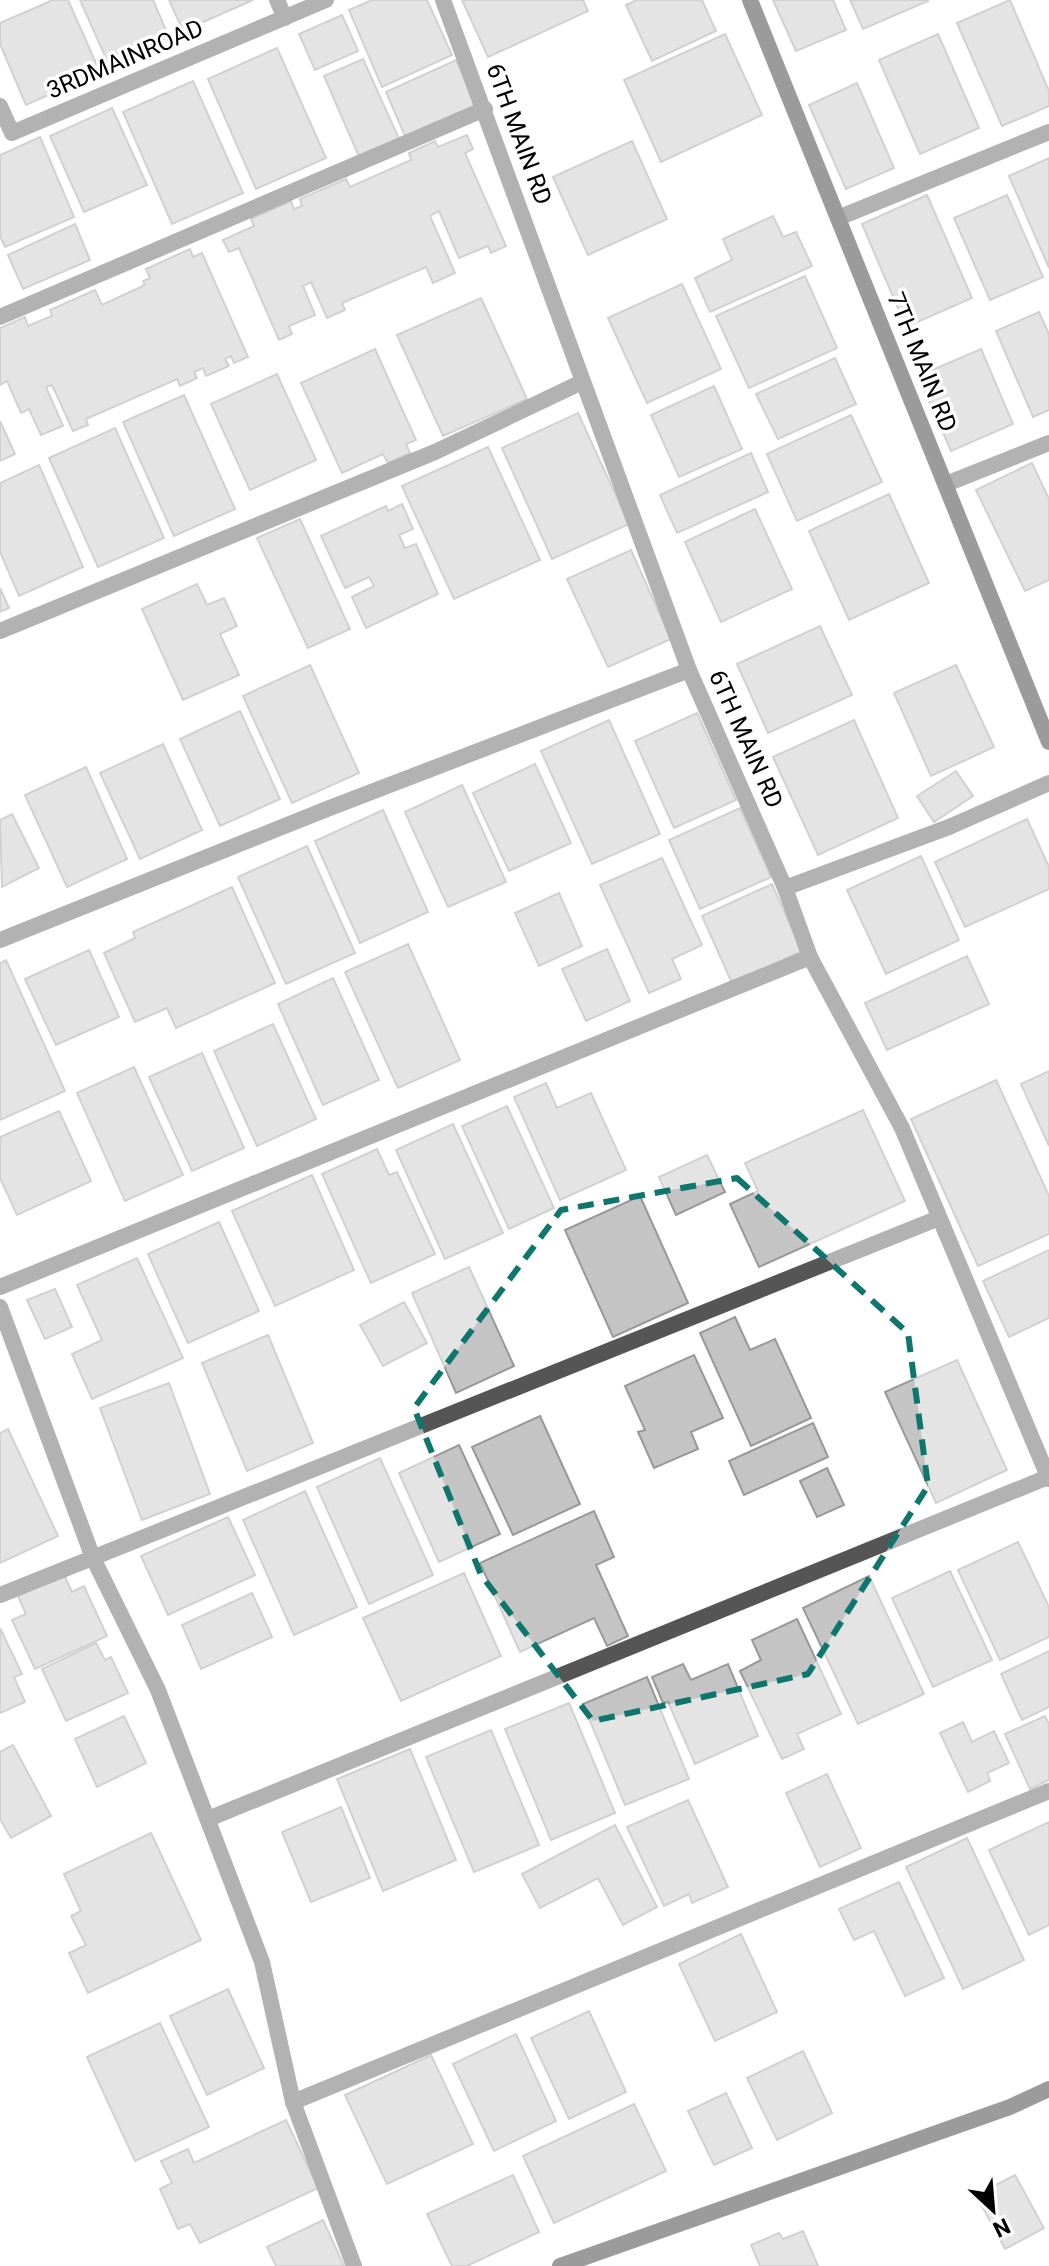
<svg xmlns="http://www.w3.org/2000/svg" width="1049" height="2266" font-family="Roboto,sans-serif">
	<style>
		.building { fill: #c4c4c4; stroke: #999; stroke-width: 2 }
		.lines { fill: none; stroke-linecap: round; stroke-linejoin: round }
		.street { stroke: #555; stroke-width: 16 }
		.secondary { stroke: #222; stroke-width: 16 }
		.marked { fill: none; stroke: #0f766e; stroke-width: 6; stroke-dasharray: 16 10; stroke-linejoin: round }
		.labels { text-anchor: middle; stroke-width: 7; stroke-linejoin: round; paint-order: stroke }
		.street-label { font-size: 24px; fill: #000; stroke: #fff }
	</style>
	<rect width="100%" height="100%" fill="#fff"/>
	<g class="building">
		<path d="M53 0H68L100 72 26 105 0 44V23Z"/>
		<path d="M80 0H153L169 37 108 63Z"/>
		<path d="M169 0H253L183 31Z"/>
		<path d="M372 0H427L452 55 382 87 349 10Z"/>
		<path d="M462 0H583L588 11 488 57Z"/>
		<path d="M637 0H702L716 31 652 61 626 5Z"/>
		<path d="M773 0H833L846 30 796 51Z"/>
		<path d="M850 0H927L928 1 863 29Z"/>
		<path d="M1010 0 1049 91V106L1002 126 957 23Z"/>
		<path d="M342 15 358 51 315 70 299 34Z"/>
		<path d="M725 34 762 115 661 162 624 80Z"/>
		<path d="M938 34 979 128 920 154 879 60Z"/>
		<path d="M277 48 326 158 256 189 208 79Z"/>
		<path d="M363 59 400 141 360 159 324 76Z"/>
		<path d="M456 60 476 105 405 136 386 92Z"/>
		<path d="M193 81 243 193 172 224 123 112Z"/>
		<path d="M857 83 894 168 846 189 809 105Z"/>
		<path d="M112 108 147 185 84 212 50 136Z"/>
		<path d="M467 135 473 149 465 153 506 246 491 253 488 246 459 258 439 211 430 216 455 273 433 283 426 267 342 303 345 310 327 318 311 282 303 286 315 315 289 326 292 334 279 340 239 248 229 252 223 240 254 226 251 219 291 201 294 209 302 206 300 199 346 179 350 187 411 160 409 153 435 141 438 147Z"/>
		<path d="M40 137 74 217 5 247 0 236V155Z"/>
		<path d="M632 141 667 219 588 255 553 177Z"/>
		<path d="M1049 158V268L1009 176Z"/>
		<path d="M927 195 972 298 906 327 862 224Z"/>
		<path d="M1007 195 1043 277 990 300 954 218Z"/>
		<path d="M773 216 783 237 796 232 812 266 710 312 695 278 732 260 723 239Z"/>
		<path d="M75 224 90 260 23 289 8 255Z"/>
		<path d="M190 249 193 257 202 253 248 357 234 363 231 356 225 359 229 366 206 376 203 368 194 372 197 378 180 386 177 379 86 419 88 425 73 431 52 385 46 387 63 426 41 435 29 409 21 413 7 381 0 385V328L25 317 28 326 52 316 50 310 95 290 102 305 145 285 143 281 150 278 146 269Z"/>
		<path d="M805 276 837 348 749 388 716 316Z"/>
		<path d="M682 284 721 369 647 403 608 318Z"/>
		<path d="M481 298 527 399 443 436 397 335Z"/>
		<path d="M1039 312 1049 334V410L1033 417 996 331Z"/>
		<path d="M375 349 416 440 406 444 410 453 388 463 383 454 342 473 301 383Z"/>
		<path d="M981 349 1013 424 951 451 918 376Z"/>
		<path d="M835 358 856 404 778 439 756 394Z"/>
		<path d="M277 374 316 460 250 490 211 404Z"/>
		<path d="M714 386 742 449 679 477 651 415Z"/>
		<path d="M184 395 235 509 174 536 123 422Z"/>
		<path d="M578 413 629 524 552 559 502 448Z"/>
		<path d="M851 415 882 482 797 521 767 454Z"/>
		<path d="M0 421 15 454 0 461Z"/>
		<path d="M115 428 164 538 98 567 49 458Z"/>
		<path d="M488 447 540 560 454 599 402 486Z"/>
		<path d="M751 453 768 492 677 533 660 495Z"/>
		<path d="M1032 463 1049 499V580L1025 591 976 490Z"/>
		<path d="M39 465 83 567 19 596 0 552V483Z"/>
		<path d="M889 494 929 583 849 620 809 531Z"/>
		<path d="M402 504 413 529 399 535 405 548 416 544 438 594 366 628 352 597 374 586 369 577 345 588 321 536 386 506 388 511Z"/>
		<path d="M755 509 792 589 721 622 685 542Z"/>
		<path d="M300 519 350 629 308 648 257 538Z"/>
		<path d="M631 550 671 639 608 667 567 579Z"/>
		<path d="M197 584 207 605 224 598 237 626 220 634 239 675 183 700 142 609Z"/>
		<path d="M0 588 9 608 0 612Z"/>
		<path d="M820 626 852 695 768 733 737 664Z"/>
		<path d="M310 665 359 773 292 803 243 696Z"/>
		<path d="M956 665 994 747 931 776 894 693Z"/>
		<path d="M240 711 280 799 220 826 180 739Z"/>
		<path d="M697 713 736 800 674 828 635 741Z"/>
		<path d="M609 720 660 834 592 864 541 751Z"/>
		<path d="M854 720 898 818 818 855 773 757Z"/>
		<path d="M163 744 202 830 140 859 100 773Z"/>
		<path d="M535 764 571 843 509 871 473 793Z"/>
		<path d="M86 767 127 859 67 887 25 795Z"/>
		<path d="M956 771 973 796 934 822 917 796Z"/>
		<path d="M462 785 506 882 448 907 405 812Z"/>
		<path d="M740 808 771 877 700 909 669 840Z"/>
		<path d="M383 810 428 912 360 943 315 841Z"/>
		<path d="M12 814 39 868 2 887 0 820Z"/>
		<path d="M1027 819 1049 867V889L965 927 935 862Z"/>
		<path d="M307 846 355 953 286 984 238 877Z"/>
		<path d="M921 856 959 940 886 974 847 890Z"/>
		<path d="M662 858 702 945 672 959 681 979 649 993 600 885Z"/>
		<path d="M772 884 802 951 732 983 702 916Z"/>
		<path d="M232 887 275 983 176 1028 167 1008 135 1022 104 953 135 938 133 932Z"/>
		<path d="M559 893 582 946 539 966 515 913Z"/>
		<path d="M408 944 460 1060 398 1088 345 972Z"/>
		<path d="M607 949 630 1001 586 1021 562 969Z"/>
		<path d="M89 950 119 1017 56 1045 25 979Z"/>
		<path d="M967 956 989 1004 887 1050 865 1003Z"/>
		<path d="M6 960 65 1091 0 1120V963Z"/>
		<path d="M333 978 379 1080 323 1105 278 1004Z"/>
		<path d="M273 1024 316 1119 257 1146 214 1051Z"/>
		<path d="M202 1053 244 1148 192 1171 149 1077Z"/>
		<path d="M134 1067 183 1175 125 1201 77 1093Z"/>
		<path d="M1049 1071V1146L1021 1084Z"/>
		<path d="M996 1080 1049 1196V1234L978 1266 911 1119Z"/>
		<path d="M546 1083 557 1108 591 1093 626 1170 560 1200 514 1097Z"/>
		<path d="M507 1106 554 1208 509 1229 462 1126Z"/>
		<path d="M863 1110 905 1201 759 1267 730 1204 758 1191 745 1163Z"/>
		<path d="M59 1111 91 1181 17 1215 0 1178V1137Z"/>
		<path d="M453 1124 503 1233 445 1259 396 1150Z"/>
		<path d="M377 1149 389 1175 397 1172 435 1254 371 1283 322 1174Z"/>
		<path d="M707 1155 725 1192 676 1215 659 1177Z"/>
		<path d="M312 1175 354 1270 275 1306 232 1211Z"/>
		<path d="M640 1196 688 1303 613 1337 565 1230Z"/>
		<path d="M219 1222 259 1311 188 1343 148 1254Z"/>
		<path d="M1049 1250V1318L1009 1337 983 1281Z"/>
		<path d="M137 1258 183 1358 92 1399 72 1354 102 1340 77 1285Z"/>
		<path d="M469 1267 514 1366 456 1393 412 1293Z"/>
		<path d="M55 1289 72 1327 45 1339 27 1300Z"/>
		<path d="M404 1302 427 1343 383 1366 360 1325Z"/>
		<path d="M735 1317 750 1350 775 1339 811 1418 751 1446 700 1333Z"/>
		<path d="M268 1335 313 1443 247 1471 202 1363Z"/>
		<path d="M694 1355 723 1418 691 1432 698 1449 654 1468 638 1432 645 1430 625 1386Z"/>
		<path d="M957 1360 1007 1470 936 1503 885 1392Z"/>
		<path d="M169 1383 210 1494 142 1520 100 1408Z"/>
		<path d="M540 1416 580 1504 513 1535 472 1447Z"/>
		<path d="M813 1423 828 1457 744 1495 729 1461Z"/>
		<path d="M8 1429 58 1536 0 1563V1433Z"/>
		<path d="M459 1445 500 1534 439 1562 399 1473Z"/>
		<path d="M380 1458 433 1575 369 1604 317 1487Z"/>
		<path d="M827 1468 844 1505 817 1517 800 1481Z"/>
		<path d="M305 1491 357 1607 294 1635 243 1520Z"/>
		<path d="M594 1511 614 1557 596 1565 628 1636 607 1646 594 1618 520 1652 480 1563Z"/>
		<path d="M228 1517 255 1575 168 1615 141 1556Z"/>
		<path d="M1018 1542 1049 1607V1637L1000 1660 958 1570Z"/>
		<path d="M950 1571 992 1660 933 1687 892 1598Z"/>
		<path d="M63 1573 72 1592 84 1586 107 1636 35 1669 12 1620 26 1614 17 1594Z"/>
		<path d="M464 1573 501 1656 401 1701 363 1618Z"/>
		<path d="M869 1576 924 1694 858 1724 803 1608Z"/>
		<path d="M252 1593 272 1637 201 1669 182 1625Z"/>
		<path d="M797 1619 841 1714 797 1734 804 1749 782 1759 740 1671 761 1660 752 1640Z"/>
		<path d="M0 1628 22 1674 14 1677 25 1702 0 1713Z"/>
		<path d="M96 1643 105 1660 111 1657 128 1693 66 1721 42 1669Z"/>
		<path d="M1049 1651V1707L1022 1720 1001 1674Z"/>
		<path d="M683 1664 691 1680 728 1664 758 1736 695 1764 668 1702 663 1703 652 1677Z"/>
		<path d="M647 1677 689 1779 625 1805 583 1704Z"/>
		<path d="M569 1703 615 1813 551 1840 505 1729Z"/>
		<path d="M124 1716 146 1763 97 1787 75 1739Z"/>
		<path d="M1045 1716 1049 1724V1780L1030 1789 1005 1734Z"/>
		<path d="M963 1722 972 1742 994 1731 1009 1763 987 1773 990 1781 968 1792 940 1733Z"/>
		<path d="M491 1730 539 1845 474 1872 426 1757Z"/>
		<path d="M13 1745 51 1816 11 1838 0 1819V1752Z"/>
		<path d="M410 1749 456 1860 383 1891 337 1779Z"/>
		<path d="M827 1774 861 1848 820 1867 786 1793Z"/>
		<path d="M688 1800 728 1887 692 1903 689 1894 664 1906 627 1827Z"/>
		<path d="M341 1807 370 1878 311 1902 282 1832Z"/>
		<path d="M1049 1822V1925L1029 1935 989 1850Z"/>
		<path d="M615 1825 657 1907 623 1925 598 1878 540 1908 522 1874Z"/>
		<path d="M151 1833 201 1940 88 1993 69 1953 86 1945 71 1916 81 1911 64 1874Z"/>
		<path d="M967 1838 1024 1960 963 1989 906 1867Z"/>
		<path d="M899 1882 944 1978 905 1996 874 1931 854 1940 839 1909Z"/>
		<path d="M741 1934 777 2012 715 2041 679 1964Z"/>
		<path d="M228 1989 264 2068 207 2095 170 2016Z"/>
		<path d="M589 2011 626 2092 569 2119 531 2038Z"/>
		<path d="M160 2023 209 2127 135 2161 87 2057Z"/>
		<path d="M516 2034 556 2121 494 2151 453 2064Z"/>
		<path d="M803 2051 832 2113 777 2140 747 2078Z"/>
		<path d="M431 2055 473 2144 387 2184 345 2095Z"/>
		<path d="M726 2093 752 2148 714 2165 688 2111Z"/>
		<path d="M634 2104 666 2171 554 2223 523 2156Z"/>
		<path d="M286 2120 318 2188 200 2243 190 2224 178 2229 160 2189 172 2183 161 2161 188 2149 194 2163Z"/>
		<path d="M513 2175 539 2232 467 2266H452L427 2214Z"/>
		<path d="M1015 2175 1044 2228 1005 2249 976 2195Z"/>
		<path d="M323 2220 344 2266H276L267 2247Z"/>
		<path d="M803 2231 818 2266H760L751 2245 779 2233 783 2239Z"/>
	</g>
	<g class="lines">
		<g class="street">
			<path d="M277 0 285 18"/>
			<path d="M443 0 689 670 785 888 810 957 902 1128 1049 1479"/>
			<path d="M0 106 12 133 326 0"/>
			<path d="M838 218 1049 132"/>
			<path d="M0 317 485 109"/>
			<path d="M946 484 1049 443"/>
			<path d="M0 631 435 452 582 382"/>
			<path d="M785 888 949 827 1049 783"/>
			<path d="M0 940 327 809 689 670"/>
			<path d="M0 1287 810 957"/>
			<path d="M0 1307 93 1558 158 1690 262 1962 293 2102 354 2266"/>
			<path d="M0 1595 939 1218"/>
			<path d="M208 1819 1048 1477"/>
			<path d="M293 2102 1049 1791"/>
		</g>
		<g class="secondary">
			<path d="M750 0 1049 742"/>
			<path d="M560 2266 1010 2107 1049 2089"/>
		</g>
	</g>
	<path d="M0 0H1049V2266H0ZM737 1178 908 1333 928 1486 808 1674 593 1721 481 1575 414 1408 561 1210Z" fill="#fff" fill-opacity=".55" fill-rule="evenodd"/>
	<path class="marked" d="M737 1178 908 1333 928 1486 808 1674 593 1721 481 1575 414 1408 561 1210Z"/>
	<g class="labels">
		<g class="street-label">
			<text transform="translate(125 59) rotate(-23)" y="8">3RDMAINROAD</text>
			<text transform="translate(519 134) rotate(70)" y="8">6TH MAIN RD</text>
			<text transform="translate(922 362) rotate(68)" y="8">7TH MAIN RD</text>
			<text transform="translate(746 739) rotate(66)" y="8">6TH MAIN RD</text>
		</g>
	</g>
	<g transform="translate(993 2210) rotate(154)" stroke="#ffffff" stroke-width="6" paint-order="stroke">
	<path d="M0-6L14 30L0 20L-14 30Z" fill="#000000"/>
	<text y="-12" font-size="22" font-weight="bold" text-anchor="middle" fill="#000000">N</text>
	</g>
</svg>
